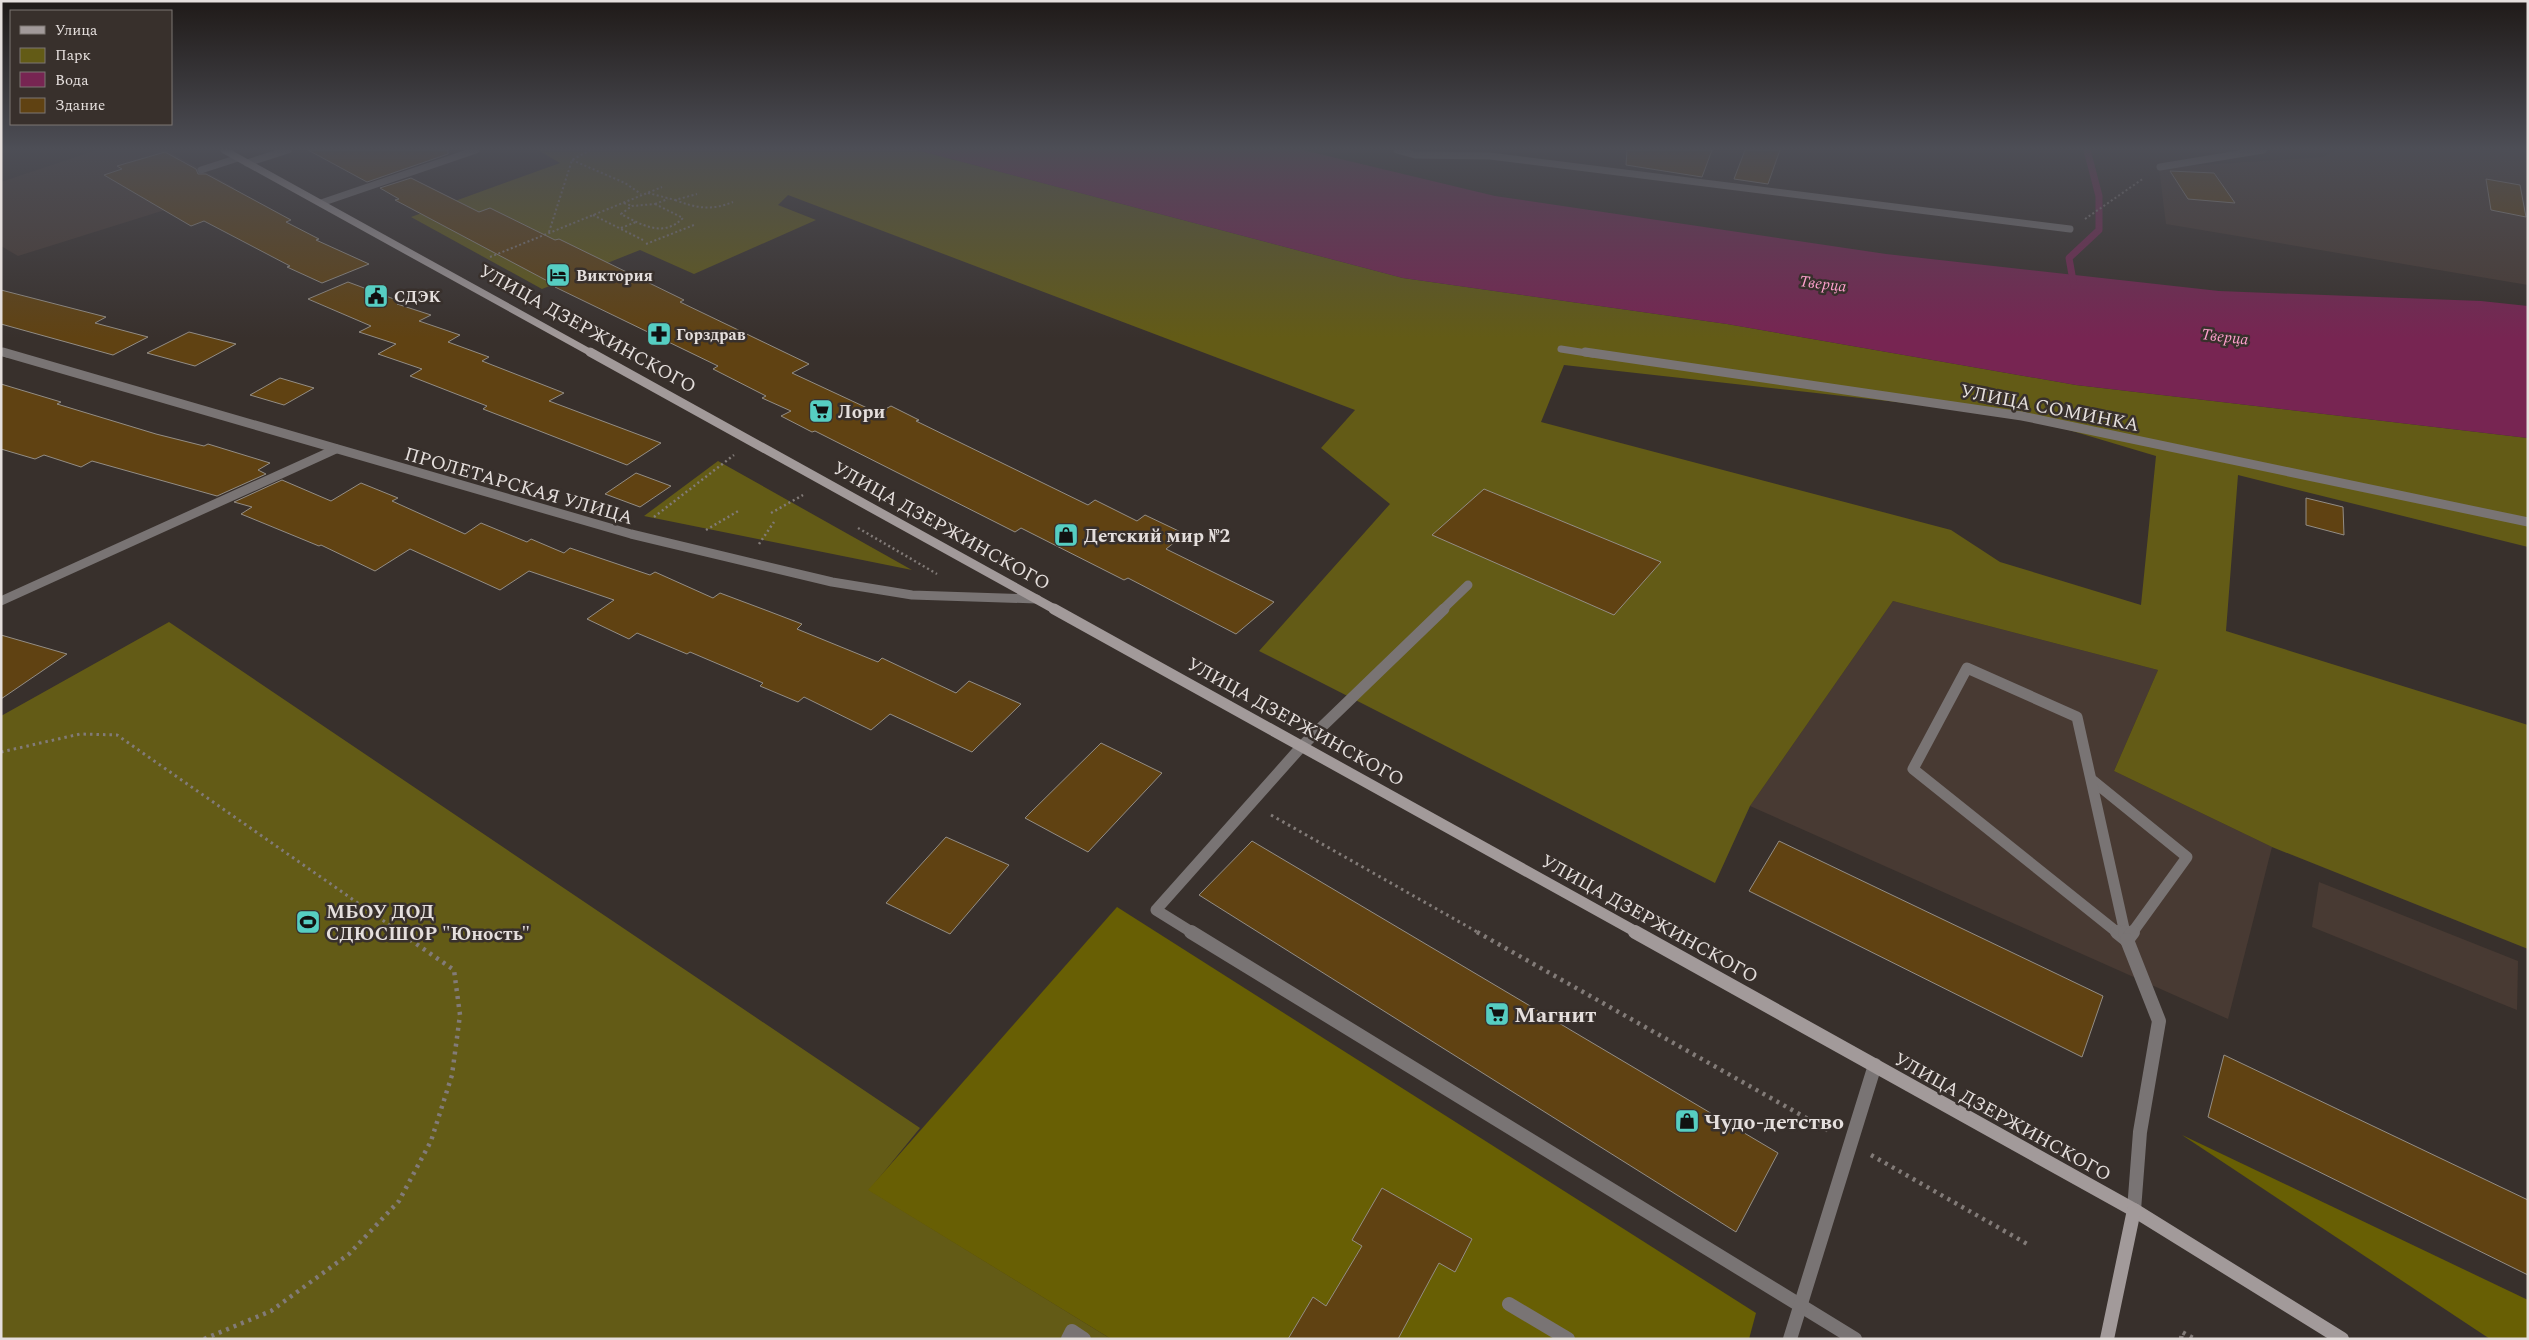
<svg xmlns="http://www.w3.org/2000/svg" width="2529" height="1340" font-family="Spectral,serif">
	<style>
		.built { fill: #483a33 }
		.green { fill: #635b16; fill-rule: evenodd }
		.forest { fill: #685f04 }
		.water { fill: #772552 }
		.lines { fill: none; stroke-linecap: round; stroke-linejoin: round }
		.stream { stroke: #772552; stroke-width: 7 }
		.building { fill: #604212; stroke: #938d85 }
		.path-far3 { stroke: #827b78; stroke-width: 2; stroke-dasharray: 2 2.5; stroke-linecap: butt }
		.path-far2 { stroke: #827b78; stroke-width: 2.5; stroke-dasharray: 2 3; stroke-linecap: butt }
		.path-far1 { stroke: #827b78; stroke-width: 3; stroke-dasharray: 2.5 4; stroke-linecap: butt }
		.path { stroke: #827b78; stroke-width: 4.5; stroke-dasharray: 3 5; stroke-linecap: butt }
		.lane-far3 { stroke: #797474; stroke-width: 7 }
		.lane-far2 { stroke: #797474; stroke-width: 9 }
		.lane-far1 { stroke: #797474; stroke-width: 11 }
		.lane { stroke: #797474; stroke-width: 14 }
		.street-far1 { stroke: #797474; stroke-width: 7 }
		.street { stroke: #797474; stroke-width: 9 }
		.secondary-far3 { stroke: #a29a9a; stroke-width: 7 }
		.secondary-far2 { stroke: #a29a9a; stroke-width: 9 }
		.secondary-far1 { stroke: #a29a9a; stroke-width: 11 }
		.secondary { stroke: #a29a9a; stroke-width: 14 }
		.labels { text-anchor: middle; stroke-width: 5; stroke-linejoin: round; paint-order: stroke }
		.far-poi-label { font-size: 16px; font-weight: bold; fill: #e5dfdd; stroke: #38302c; text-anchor: start }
		.far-water-label { font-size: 16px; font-style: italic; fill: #fda0cc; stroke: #38302c }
		.street-label { font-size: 19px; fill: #e5dfdd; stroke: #38302c }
		.poi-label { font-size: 19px; font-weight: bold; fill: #e5dfdd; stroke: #38302c; text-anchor: start }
		.near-poi-label { font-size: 22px; font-weight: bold; fill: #e5dfdd; stroke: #38302c; text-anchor: start }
	</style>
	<rect width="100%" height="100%" fill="#38302c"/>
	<g class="built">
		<path d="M97 150H166L235 188 18 256 1 246V182Z"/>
		<path d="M2336 150H2528V285L2166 224 2159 168 2323 157Z"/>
		<path d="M1893 601 2158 670 2114 771 2272 847 2228 1019 1750 806Z"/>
		<path d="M2319 882 2518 961 2517 1010 2312 927Z"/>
	</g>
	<g class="green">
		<path d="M538 150H917L1403 278 1727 324 2076 385 2528 438V547L2238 475 2226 631 2528 725V949L2272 847 2114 771 2158 670 1893 601 1750 806 1715 883 1259 651 1390 504 1321 448 1355 410 788 195 778 205 816 220 694 274 640 250 542 289 411 217 560 163ZM1564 365 2022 416 2156 456 2141 605 2000 562 1951 530 1541 422Z"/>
		<path d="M718 461 912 570 644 516Z"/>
		<path d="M169 622 920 1128 869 1190 1111 1339H1V716Z"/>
	</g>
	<g class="forest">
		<path d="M1117 907 1756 1313 1749 1339H1111L868 1190Z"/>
		<path d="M2182 1135 2528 1300V1339H2490Z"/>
	</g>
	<path class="water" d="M917 150H1303L1495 196 1886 254 2219 291 2481 301 2528 306V438L2076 385 1727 324 1403 278Z"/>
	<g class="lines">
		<path class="stream" d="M2074 286 2069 258 2099 230V196L2087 150"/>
	</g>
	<g class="building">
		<path d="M308 150H448V154L367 182Z"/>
		<path d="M1627 150H1712L1702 177 1626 165Z"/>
		<path d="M1745 150H1780L1768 184 1734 179Z"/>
		<path d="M165 152 196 169 198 174H206L291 220 286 222 319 239 316 240 369 264 322 283 287 267 290 266 204 221 191 226 104 175 122 169 117 166Z"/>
		<path d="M2170 171 2214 173 2235 203 2188 199Z"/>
		<path d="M411 178 479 212 490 208 555 240 559 239 684 300 680 302 809 364 792 373 878 413 891 406 919 420 916 421 1088 505 1095 500 1137 521 1145 515 1185 534 1166 549 1274 602 1236 634 1128 578 1124 580 1021 528 1015 532 815 431 812 432 781 416 791 411 762 398 766 396 713 369 718 366 555 287 557 286 395 200 399 199 380 188Z"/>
		<path d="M2486 179 2520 185 2526 217 2491 210Z"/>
		<path d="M348 282 402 302 397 304 431 315 419 321 460 335 448 342 489 357 482 361 564 393 549 401 661 443 627 465 483 409 487 406 410 376 422 369 378 354 396 344 359 332 371 326 308 299Z"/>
		<path d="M1 290 106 317 95 323 148 337 113 355 1 324Z"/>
		<path d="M189 332 236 344 195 366 147 353Z"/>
		<path d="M280 378 314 388 284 405 250 395Z"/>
		<path d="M1 384 61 402 57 404 156 434 204 446 208 444 270 463 258 470 266 474 217 496 92 461 81 467 44 455 35 459 1 449Z"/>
		<path d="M636 473 671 486 640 507 605 494Z"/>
		<path d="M282 480 331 501 361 483 398 498 392 501 465 534 481 523 527 542 531 539 564 553 570 548 650 575 655 572 713 598 720 593 768 611 802 624 797 629 878 662 882 658 956 693 969 681 1021 704 972 752 890 714 871 730 804 697 798 702 760 686 763 683 690 652 687 654 637 633 629 639 587 619 614 600 529 571 500 590 410 549 375 571 321 545 319 546 241 514 252 507 234 502Z"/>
		<path d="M1484 489 1661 562 1614 615 1432 535Z"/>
		<path d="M2306 498 2343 507 2344 535 2306 525Z"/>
		<path d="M1 635 67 654 1 699Z"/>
		<path d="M1101 743 1162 773 1088 852 1025 818Z"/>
		<path d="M946 837 1009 865 950 934 886 903Z"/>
		<path d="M1252 841 1778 1153 1736 1232 1199 895Z"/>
		<path d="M1779 841 2103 996 2082 1057 1749 891Z"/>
		<path d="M2224 1055 2528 1200V1275L2208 1117Z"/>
		<path d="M1382 1188 1472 1239 1455 1272 1439 1263 1398 1339H1288L1313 1297 1326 1306 1362 1246 1352 1240Z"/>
	</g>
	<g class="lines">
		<g class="path-far3">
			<path d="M572 160 625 183 641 194"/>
			<path d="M648 193 675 200 697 194"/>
			<path d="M675 200C696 208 711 211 733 202"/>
			<path d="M624 203 632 206"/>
			<path d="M655 204 683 218C663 238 642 225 621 214L632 206Z"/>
			<path d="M655 204 668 199"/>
			<path d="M593 215 643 240"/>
			<path d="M2085 219 2144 178"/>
			<path d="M621 228 636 222"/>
			<path d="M549 232 572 160 590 150"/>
			<path d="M646 244 694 225"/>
			<path d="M490 257 662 187"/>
		</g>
		<g class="path-far2">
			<path d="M771 513 803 495"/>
			<path d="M654 517 734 455"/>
			<path d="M858 528 937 574"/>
			<path d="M706 530 740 510"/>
			<path d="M759 544 774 522"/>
		</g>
		<g class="path-far1">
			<path d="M1 752 80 734 117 735 401 933"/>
			<path d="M1271 815 1479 933"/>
		</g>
		<g class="path">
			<path d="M1477 932 1831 1132"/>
			<path d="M1871 1155 2029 1245"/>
			<path d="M204 1339 271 1311 349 1254 399 1201 431 1141 452 1075 460 1015 454 970 399 932"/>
			<path d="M2181 1339 2182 1332 2195 1339"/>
		</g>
		<g class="lane-far3">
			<path d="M247 163 288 150"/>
			<path d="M201 170 238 158"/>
			<path d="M321 203 476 150"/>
		</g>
		<path class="lane-far2" d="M1442 610 1468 585"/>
		<g class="lane-far1">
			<path d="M2092 780 2187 857 2132 933"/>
			<path d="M1193 933 1156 910 1302 746 1444 609"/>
			<path d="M2118 933 1913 769 1967 668 2077 717 2125 933"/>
		</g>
		<g class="lane">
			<path d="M1191 932 1855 1339"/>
			<path d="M2117 932 2127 940"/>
			<path d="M2125 932 2127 940"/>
			<path d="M2127 940 2133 932"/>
			<path d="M2127 940 2159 1021 2140 1132 2134 1210"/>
			<path d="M1509 1304 1568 1339"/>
			<path d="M1068 1339 1072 1331 1084 1339"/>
			<path d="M1790 1339 1875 1065"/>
		</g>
		<g class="street-far1">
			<path d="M1397 150 1415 155 1490 156 2070 229"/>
			<path d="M2160 167 2263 150"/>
			<path d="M1561 349 1593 354"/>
			<path d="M1 352 7 354"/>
		</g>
		<g class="street">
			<path d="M3 352 631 534 832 582 912 595 1037 599"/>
			<path d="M1585 352 2022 416 2528 522"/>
			<path d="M1 601 336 449"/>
		</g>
		<path class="secondary-far3" d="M224 150 593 354"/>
		<path class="secondary-far2" d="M590 352 1056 610"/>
		<path class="secondary-far1" d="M1054 609 1638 933"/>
		<g class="secondary">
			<path d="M1635 932 2134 1210 2342 1339"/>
			<path d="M2107 1339 2134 1210"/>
		</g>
	</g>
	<linearGradient id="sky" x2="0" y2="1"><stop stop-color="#1f1a18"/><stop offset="0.44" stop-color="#4d4e56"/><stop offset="1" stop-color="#4d4e56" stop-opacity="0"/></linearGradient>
	<rect width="2529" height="338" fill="url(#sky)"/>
	<defs>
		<symbol id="hotel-square" viewBox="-11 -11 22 22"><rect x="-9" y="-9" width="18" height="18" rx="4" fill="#56cec2" stroke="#38302c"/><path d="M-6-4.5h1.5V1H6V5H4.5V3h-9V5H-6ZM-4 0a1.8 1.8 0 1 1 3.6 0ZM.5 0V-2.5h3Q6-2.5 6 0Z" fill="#111"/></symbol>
		<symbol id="civic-square" viewBox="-11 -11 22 22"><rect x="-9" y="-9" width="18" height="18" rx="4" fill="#56cec2" stroke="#38302c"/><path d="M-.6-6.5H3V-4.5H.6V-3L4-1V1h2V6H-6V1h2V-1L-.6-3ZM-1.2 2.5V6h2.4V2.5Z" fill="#111"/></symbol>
		<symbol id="pharmacy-square" viewBox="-11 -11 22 22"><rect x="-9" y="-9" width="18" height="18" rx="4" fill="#56cec2" stroke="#38302c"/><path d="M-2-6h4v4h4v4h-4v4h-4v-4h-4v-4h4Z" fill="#111"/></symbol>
		<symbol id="supermarket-square" viewBox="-11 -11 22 22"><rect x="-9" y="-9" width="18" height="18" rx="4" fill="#56cec2" stroke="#38302c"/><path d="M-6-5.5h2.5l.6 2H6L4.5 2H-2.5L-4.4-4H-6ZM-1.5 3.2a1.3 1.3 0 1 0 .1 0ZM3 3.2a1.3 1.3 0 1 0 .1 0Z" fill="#111"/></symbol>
		<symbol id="shop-square" viewBox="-11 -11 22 22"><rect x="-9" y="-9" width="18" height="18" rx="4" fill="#56cec2" stroke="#38302c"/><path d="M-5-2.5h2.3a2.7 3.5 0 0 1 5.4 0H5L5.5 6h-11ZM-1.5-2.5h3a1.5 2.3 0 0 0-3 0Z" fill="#111"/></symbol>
		<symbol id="stadium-square" viewBox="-11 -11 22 22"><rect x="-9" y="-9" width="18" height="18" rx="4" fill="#56cec2" stroke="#38302c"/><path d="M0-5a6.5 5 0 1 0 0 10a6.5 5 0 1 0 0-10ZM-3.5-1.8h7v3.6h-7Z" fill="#111"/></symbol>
	</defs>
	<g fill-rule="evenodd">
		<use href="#hotel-square" x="544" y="261" width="28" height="28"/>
		<use href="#civic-square" x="362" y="282" width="28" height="28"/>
		<use href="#pharmacy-square" x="645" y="320" width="28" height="28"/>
		<use href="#supermarket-square" x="807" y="397" width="28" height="28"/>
		<use href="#shop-square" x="1052" y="521" width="28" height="28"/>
		<use href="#stadium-square" x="294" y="908" width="28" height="28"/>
		<use href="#supermarket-square" x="1483" y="1000" width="28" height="28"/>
		<use href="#shop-square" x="1673" y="1107" width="28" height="28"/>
	</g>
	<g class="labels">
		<g class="far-poi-label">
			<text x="576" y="281">Виктория</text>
			<text x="394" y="302">СДЭК</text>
			<text x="676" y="340">Горздрав</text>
		</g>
		<g class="far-water-label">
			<text transform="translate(1823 283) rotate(7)" y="6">Тверца</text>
			<text transform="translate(2225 336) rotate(7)" y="6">Тверца</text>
		</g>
		<g class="street-label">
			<text transform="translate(588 328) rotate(29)" y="7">УЛИЦА ДЗЕРЖИНСКОГО</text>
			<text transform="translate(2050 407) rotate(11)" y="7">УЛИЦА СОМИНКА</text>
			<text transform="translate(519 485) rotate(16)" y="7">ПРОЛЕТАРСКАЯ УЛИЦА</text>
			<text transform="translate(942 525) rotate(29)" y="7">УЛИЦА ДЗЕРЖИНСКОГО</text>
			<text transform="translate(1296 721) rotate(29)" y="7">УЛИЦА ДЗЕРЖИНСКОГО</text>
			<text transform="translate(1650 918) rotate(29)" y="7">УЛИЦА ДЗЕРЖИНСКОГО</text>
			<text transform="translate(2003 1116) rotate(29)" y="7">УЛИЦА ДЗЕРЖИНСКОГО</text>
		</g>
		<g class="poi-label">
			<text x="838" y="418">Лори</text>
			<text x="1084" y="542">Детский мир №2</text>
			<text x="326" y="918">МБОУ ДОД<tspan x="326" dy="22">СДЮСШОР "Юность"</tspan></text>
		</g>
		<g class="near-poi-label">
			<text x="1514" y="1022">Магнит</text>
			<text x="1704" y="1129">Чудо-детство</text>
		</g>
	</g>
	<rect width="2529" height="1340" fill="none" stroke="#e5dfdd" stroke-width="5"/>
	<rect x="10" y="10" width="162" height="115" fill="#38302c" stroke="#7d7673"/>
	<rect x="20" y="26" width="25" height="8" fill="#a29a9a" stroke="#7d7673"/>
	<text x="55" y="35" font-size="15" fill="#e5dfdd">Улица</text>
	<rect x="20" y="48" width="25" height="15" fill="#635b16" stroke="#7d7673"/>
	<text x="55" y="60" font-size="15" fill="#e5dfdd">Парк</text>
	<rect x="20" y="72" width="25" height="15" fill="#772552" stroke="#7d7673"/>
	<text x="55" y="85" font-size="15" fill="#e5dfdd">Вода</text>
	<rect x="20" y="98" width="25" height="15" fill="#604212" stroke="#7d7673"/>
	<text x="55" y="110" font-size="15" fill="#e5dfdd">Здание</text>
</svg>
